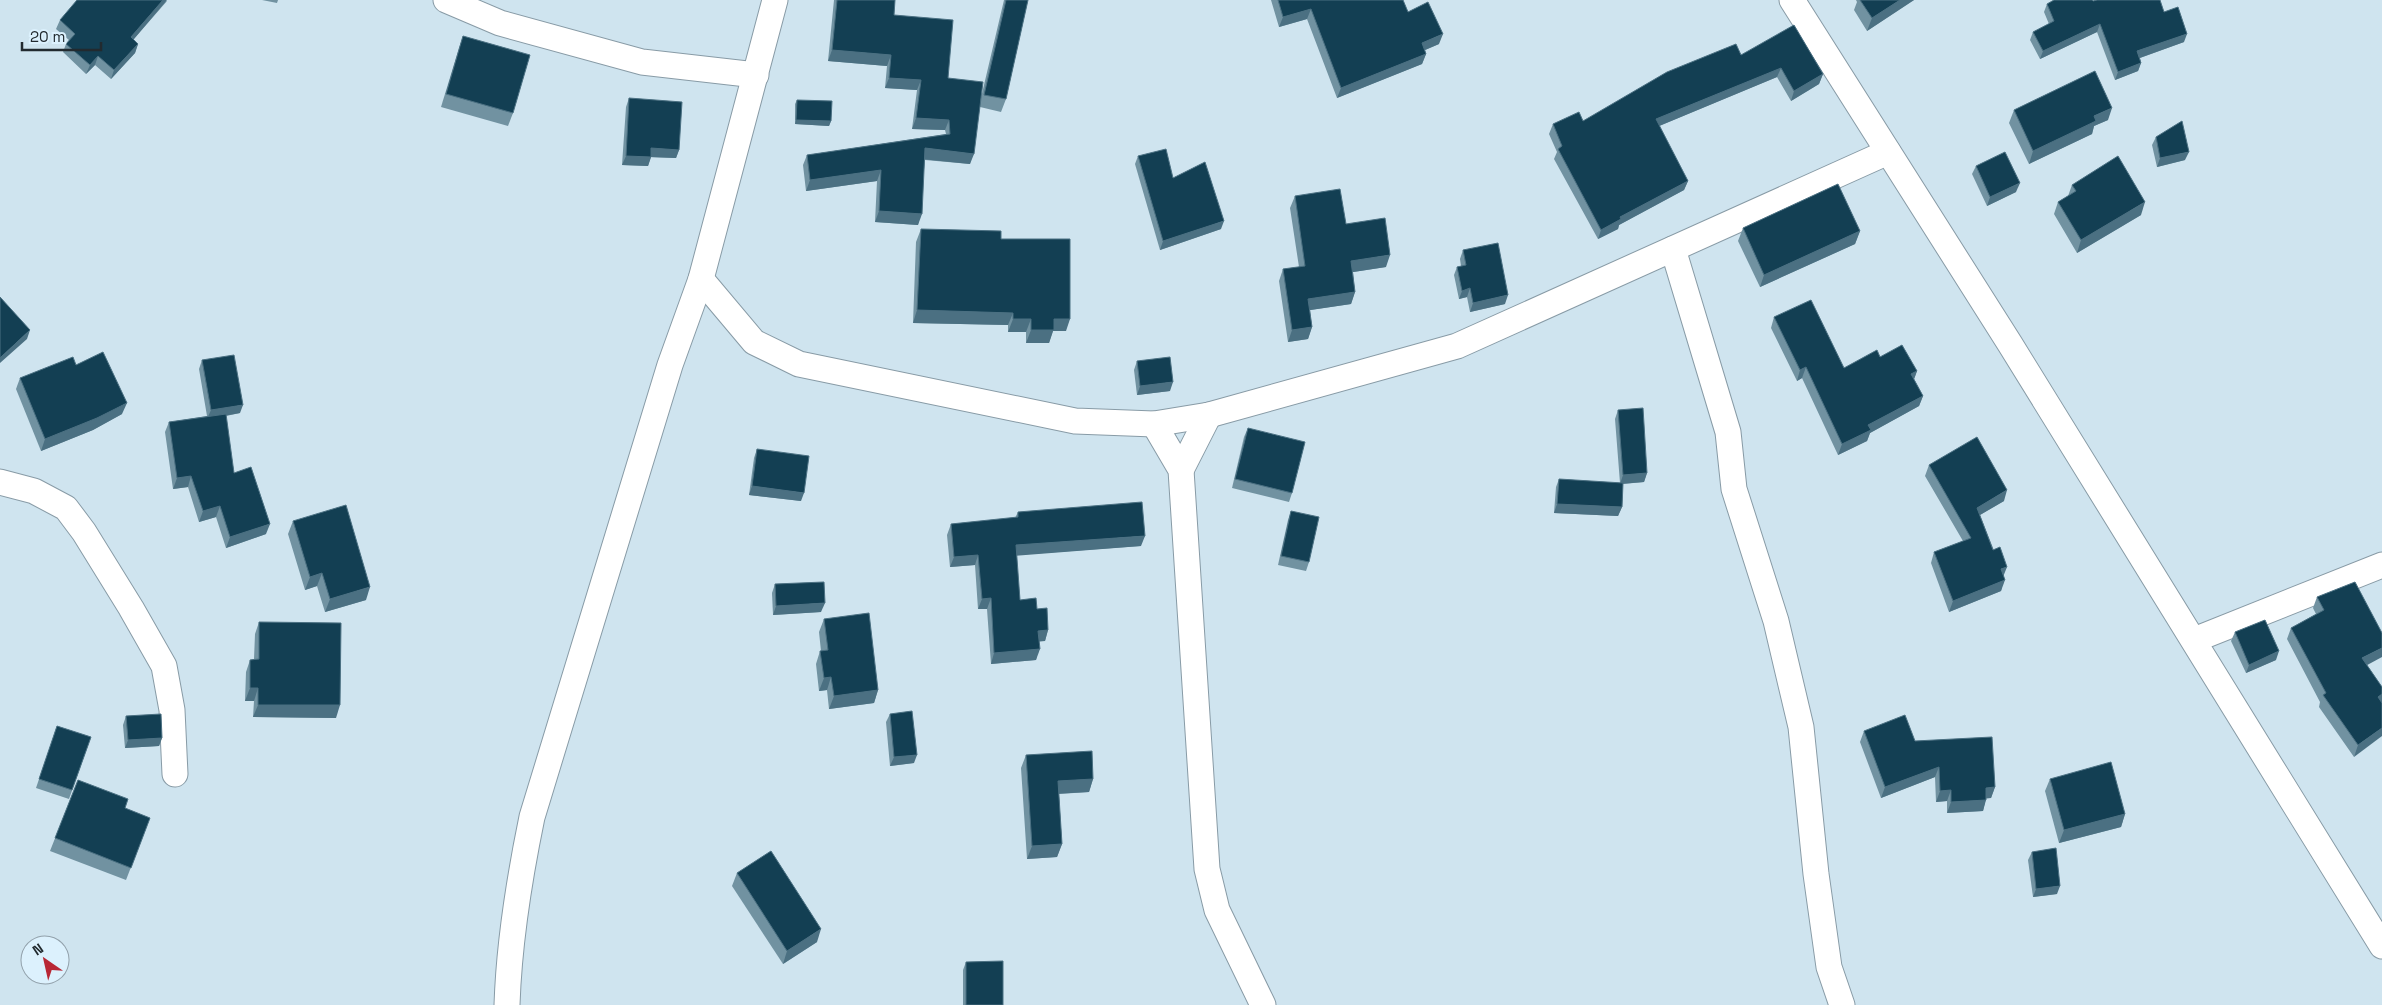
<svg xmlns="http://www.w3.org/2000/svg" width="2382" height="1005" font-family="'Space Grotesk',sans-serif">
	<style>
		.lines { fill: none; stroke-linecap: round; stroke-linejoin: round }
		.street-casing { stroke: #889ba6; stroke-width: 27 }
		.street { stroke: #fff; stroke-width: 25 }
		.wall { fill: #7192a1 }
		.shaded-wall { fill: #4b7082 }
		.building { fill: #133f53; stroke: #4b7082 }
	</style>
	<rect width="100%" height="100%" fill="#cfe4ef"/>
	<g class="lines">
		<defs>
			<g id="street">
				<path d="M446 0 500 23 642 62 756 75"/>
				<path d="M1792 0 2010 344 2382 946"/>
				<path d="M1673 249 1728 432 1734 489 1776 621 1801 727 1816 874 1829 967 1842 1005"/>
				<path d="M701 279 754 342 799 364 1075 421 1154 424 1209 415 1457 346 1888 152"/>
				<path d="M1154 424 1181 470 1207 869 1217 910 1263 1005"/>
				<path d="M1181 470 1209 415"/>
				<path d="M0 482 34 491 66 508 84 532 131 608 164 666 172 710 175 774"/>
				<path d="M2194 640 2382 565"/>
				<path d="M507 1005C509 941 519 880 532 817L670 365 701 279 775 0"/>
			</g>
		</defs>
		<use href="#street" class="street-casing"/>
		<use href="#street" class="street"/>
	</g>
	<g class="wall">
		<path d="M262 0H278L277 3Z"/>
		<path d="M834 0H895L894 15 948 78 980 102 1004 0H1028L1006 99 1001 112 980 107 970 164 925 160 918 225 875 222 877 181 806 191 803 165 807 155 946 134 945 130 912 129 917 90 885 88 887 66 828 61Z"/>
		<path d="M1271 0H1403L1408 12 1439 44 1425 50 1426 54 1422 64 1337 98 1307 19 1279 27Z"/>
		<path d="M1856 0H1914L1867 31 1854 10 1857 2Z"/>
		<path d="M167 1 133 40 138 44 135 53 111 79 95 65 86 74 63 52 66 44 69 40 56 29 60 20Z"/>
		<path d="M2093 1 2164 12 2184 42 2140 58 2141 63 2138 71 2115 80 2097 32 2040 59 2030 40 2033 32 2049 24 2044 12 2047 4Z"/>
		<path d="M463 36 513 113 508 126 441 107 459 48Z"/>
		<path d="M1741 55 1823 74 1819 84 1791 101 1777 77 1659 126 1688 181 1684 190 1619 225 1618 229 1598 239 1554 159 1557 152 1549 134 1553 124 1583 121Z"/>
		<path d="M629 98 679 150 676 158 651 157 648 166 622 165 626 107Z"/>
		<path d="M797 100 831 121 829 126 795 124V104Z"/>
		<path d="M2014 110 2108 120 2094 126 2092 134 2029 164 2009 123Z"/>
		<path d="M2156 137 2185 160 2157 167 2152 145Z"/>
		<path d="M1138 156 1173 178 1221 229 1160 250 1135 164Z"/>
		<path d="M1976 166 2016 192 1987 206 1972 174Z"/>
		<path d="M2072 185 2141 215 2077 253 2054 214 2058 202 2068 196Z"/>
		<path d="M1295 196 1346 224 1386 267 1353 272 1355 292 1351 304 1310 310 1312 327 1308 339 1288 342 1279 281 1283 269 1299 267 1290 208Z"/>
		<path d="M1743 228 1860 231 1855 244 1760 287 1738 241Z"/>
		<path d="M921 229 1001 239 1066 331H1053L1049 343H1026V332H1008V325L913 323 916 242Z"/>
		<path d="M1463 250 1505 304 1470 312 1467 297 1459 299 1454 275 1457 267 1461 266 1460 259Z"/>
		<path d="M1774 317 1844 368 1880 357 1917 371 1914 379 1923 396 1919 406 1870 433 1867 441 1838 455 1802 378 1797 381 1771 328Z"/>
		<path d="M202 360 240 413 226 416 234 473 266 534 226 548 216 517 199 522 188 487 173 489 165 432 169 422 207 416 199 369Z"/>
		<path d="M1137 361 1170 391 1137 395 1134 370Z"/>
		<path d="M76 365 122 414 93 430 41 451 16 389 20 378Z"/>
		<path d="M1618 410 1647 473 1644 482 1623 484 1622 507 1618 516 1554 513 1556 487 1559 479 1620 483 1615 419Z"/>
		<path d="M1248 428 1292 493 1289 502 1232 488 1244 437Z"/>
		<path d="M757 449 801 501 749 495 754 458Z"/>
		<path d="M1929 465 2004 501 1980 515 2004 576 2001 591 1949 612 1931 563 1934 552 1963 541 1925 476Z"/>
		<path d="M1291 511 1309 562 1306 571 1278 565 1288 520Z"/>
		<path d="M1018 512 1141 546 1016 555 1020 600 1037 609 1048 630 1045 641H1039L1036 660 991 664 987 609H978L975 565 950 567 947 535 951 524 1015 518Z"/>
		<path d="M293 521 366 600 325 612 317 586 305 590 288 534Z"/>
		<path d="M775 584 821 612 773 615 772 593Z"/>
		<path d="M2317 597 2367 665 2382 687V702L2354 757 2319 707 2320 702 2287 639 2291 628 2316 614 2313 608Z"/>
		<path d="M824 619 878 690 874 703 829 709 827 690 819 691 816 664 820 651H821L819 632Z"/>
		<path d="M259 622 336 718 253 717 254 701H245L246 672 250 660 254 659 255 634Z"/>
		<path d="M2235 632 2276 660 2246 673 2231 641Z"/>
		<path d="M890 714 914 763 890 766 886 722Z"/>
		<path d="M126 716 162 738 159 746 125 748 123 725Z"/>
		<path d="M57 726 91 737 69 799 36 788Z"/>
		<path d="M1864 731 1915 741 1995 787 1991 798H1986L1983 811 1947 813V801L1936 802 1935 777 1881 798 1860 742Z"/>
		<path d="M1026 755 1093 779 1089 792 1059 794 1062 844 1057 857 1027 859 1021 768Z"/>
		<path d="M2050 779 2125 814 2121 827 2059 843 2045 791Z"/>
		<path d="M78 780 125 808 150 818 126 880 50 851Z"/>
		<path d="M2032 852 2057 894 2033 897 2028 860Z"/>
		<path d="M737 873 817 942 783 964 732 886Z"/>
		<path d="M966 962 1003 1005H963V970Z"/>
	</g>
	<g class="shaded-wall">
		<path d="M163 0H167L128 46 131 37Z"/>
		<path d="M1900 0H1914L1867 31 1872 18Z"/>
		<path d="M1311 9 1307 19 1279 27 1283 17Z"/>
		<path d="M2100 24 2097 32 2040 59 2043 51Z"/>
		<path d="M1443 34 1439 44 1418 53 1422 43Z"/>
		<path d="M2187 34 2184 42 2134 60 2137 51Z"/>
		<path d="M138 44 135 53 111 79 114 70Z"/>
		<path d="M832 50 891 55 887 66 828 61Z"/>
		<path d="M1426 54 1422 64 1337 98 1341 88Z"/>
		<path d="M98 56 95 65 86 74 90 65Z"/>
		<path d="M2141 63 2138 71 2115 80 2118 72Z"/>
		<path d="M1781 68 1777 77 1652 129 1656 119Z"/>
		<path d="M1823 74 1819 84 1791 101 1794 91Z"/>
		<path d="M889 78 921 80 917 90 885 88Z"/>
		<path d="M2112 108 2108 120 2094 126 2092 134 2029 164 2033 151 2094 116Z"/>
		<path d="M916 118 949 120 945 130 912 129Z"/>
		<path d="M796 120 831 121 829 126 795 124Z"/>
		<path d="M651 148 679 150 676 158 648 157Z"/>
		<path d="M925 148 974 154 970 164 921 159Z"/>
		<path d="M2189 152 2185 160 2157 167 2160 158Z"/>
		<path d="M626 156 651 157 648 166 622 165Z"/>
		<path d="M881 170 877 181 806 191 810 180Z"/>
		<path d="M1688 181 1684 190 1619 225 1618 229 1598 239 1601 230 1620 217Z"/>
		<path d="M2020 183 2016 192 1987 206 1990 197Z"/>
		<path d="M2145 202 2141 215 2077 253 2081 240Z"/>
		<path d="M879 211 922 214 918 225 875 222Z"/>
		<path d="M1224 221 1221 229 1160 250 1163 241Z"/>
		<path d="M1860 231 1855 244 1760 287 1764 275Z"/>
		<path d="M1390 255 1386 267 1347 273 1351 261Z"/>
		<path d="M1470 288 1467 297 1459 299 1462 291Z"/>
		<path d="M1355 292 1351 304 1304 311 1308 299Z"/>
		<path d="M1508 295 1505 304 1470 312 1473 303Z"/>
		<path d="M917 310 1013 313 1008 325 913 323Z"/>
		<path d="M1013 319H1031L1026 332H1008Z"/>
		<path d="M1054 319H1070L1066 331H1053L1049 343H1026L1031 330Z"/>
		<path d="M1312 327 1308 339 1288 342 1292 330Z"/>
		<path d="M30 330 27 339 0 363V358Z"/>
		<path d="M1806 367 1802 378 1797 381 1800 370Z"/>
		<path d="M1917 371 1913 382 1911 374Z"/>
		<path d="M1173 382 1170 391 1137 395 1140 386Z"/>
		<path d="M1923 396 1919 406 1870 433 1867 441 1838 455 1842 444 1868 425Z"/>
		<path d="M127 403 122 414 93 430 41 451 45 439Z"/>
		<path d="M243 405 240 413 207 419 211 410Z"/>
		<path d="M1647 473 1644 482 1620 484 1623 475Z"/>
		<path d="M191 476 188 487 173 489 177 478Z"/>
		<path d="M752 486 804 493 801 501 749 495Z"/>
		<path d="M2007 490 2004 501 1973 519 1977 508Z"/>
		<path d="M1557 504 1622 507 1618 516 1554 513Z"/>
		<path d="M220 506 216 517 199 522 203 511Z"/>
		<path d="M270 524 266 534 226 548 230 537Z"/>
		<path d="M1145 536 1141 546 1012 556 1016 545Z"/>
		<path d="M978 555 975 565 950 567 954 557Z"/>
		<path d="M2007 567 2003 577 2001 569Z"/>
		<path d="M322 573 317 586 305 590 310 577Z"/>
		<path d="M2005 580 2001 591 1949 612 1953 601Z"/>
		<path d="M370 587 366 600 325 612 330 599Z"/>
		<path d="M991 598 987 609H978L982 599Z"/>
		<path d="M825 603 821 612 773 615 776 606Z"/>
		<path d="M1048 630 1045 641 1035 642 1038 631Z"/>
		<path d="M2382 648V657L2358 670 2362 658Z"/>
		<path d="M1040 649 1036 660 991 664 994 653Z"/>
		<path d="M2279 651 2276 660 2246 673 2249 665Z"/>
		<path d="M831 677 827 690 819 691 824 678Z"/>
		<path d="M250 688H258L254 701H245Z"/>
		<path d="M878 690 874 703 829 709 834 696Z"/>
		<path d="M2382 694V702L2381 704 2378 697Z"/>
		<path d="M258 705H340L336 718 253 717Z"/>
		<path d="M2382 728V736L2354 757 2358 745Z"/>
		<path d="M162 738 159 746 125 748 128 740Z"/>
		<path d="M917 755 914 763 890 766 894 757Z"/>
		<path d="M1939 767 1935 777 1881 798 1885 787Z"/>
		<path d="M1093 779 1089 792 1053 794 1058 781Z"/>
		<path d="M1995 787 1991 798 1982 799 1986 788Z"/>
		<path d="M1951 790 1947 801 1936 802 1940 791Z"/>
		<path d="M1986 800 1983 811 1947 813 1951 802Z"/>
		<path d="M2125 814 2121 827 2059 843 2064 830Z"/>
		<path d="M1062 844 1057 857 1027 859 1032 846Z"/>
		<path d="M2060 886 2057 894 2033 897 2036 889Z"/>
		<path d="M821 929 817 942 783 964 787 951Z"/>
	</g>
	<g class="building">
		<path d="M77 0H163L131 37 138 44 114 70 98 56 90 65 66 44 75 34 60 20Z"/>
		<path d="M837 0H895L894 15 953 20 948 78 983 82 974 154 925 148 922 214 879 211 881 170 810 180 807 155 950 134 949 120 916 118 921 80 889 78 891 55 832 50Z"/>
		<path d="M1006 0H1028L1006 99 984 95Z"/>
		<path d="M1278 0H1403L1408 12 1428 2 1443 34 1422 43 1426 54 1341 88 1311 9 1283 17Z"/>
		<path d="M1860 0H1900L1872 18Z"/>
		<path d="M2054 0H2092L2093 1 2097 0H2160L2164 12 2178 7 2187 34 2137 51 2141 63 2118 72 2100 24 2043 51 2033 32 2054 21 2047 4Z"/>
		<path d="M1794 25 1823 74 1794 91 1781 68 1656 119 1688 181 1620 217 1621 219 1601 230 1558 149 1562 146 1553 124 1579 112 1583 121 1667 72 1736 44 1741 55Z"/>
		<path d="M463 36 530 55 513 113 446 94Z"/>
		<path d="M2095 71 2112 108 2094 116 2096 121 2033 151 2014 110Z"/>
		<path d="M629 98 682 102 679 150 651 148V157L626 156Z"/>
		<path d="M797 100 832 101 831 121 796 120Z"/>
		<path d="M2182 121 2189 152 2160 158 2156 137Z"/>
		<path d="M1166 149 1173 178 1205 162 1224 221 1163 241 1138 156Z"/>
		<path d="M2005 152 2020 183 1990 197 1976 166Z"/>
		<path d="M2118 156 2145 202 2081 240 2058 202 2076 191 2072 185Z"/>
		<path d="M1838 184 1860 231 1764 275 1743 228Z"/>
		<path d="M1340 189 1346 224 1385 218 1390 255 1351 261 1355 292 1308 299 1312 327 1292 330 1283 269 1305 266 1295 196Z"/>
		<path d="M921 229 1001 231V239H1070V319H1054V330H1031V319H1013V313L917 310Z"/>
		<path d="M1498 243 1508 295 1473 303 1470 288 1462 291 1457 267 1466 265 1463 250Z"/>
		<path d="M0 297 30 330 0 358Z"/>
		<path d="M1811 300 1844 368 1877 350 1880 357 1902 345 1917 371 1911 374 1923 396 1868 425 1871 430 1842 444 1806 367 1800 370 1774 317Z"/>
		<path d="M103 352 127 403 97 418 45 439 20 378 73 357 76 365Z"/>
		<path d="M234 355 243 405 211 410 202 360Z"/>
		<path d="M1170 357 1173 382 1140 386 1137 361Z"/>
		<path d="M1643 408 1647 473 1623 475 1618 410Z"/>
		<path d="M226 414 234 473 251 467 270 524 230 537 220 506 203 511 191 476 177 478 169 422Z"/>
		<path d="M1248 428 1305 442 1292 493 1235 479Z"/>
		<path d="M1977 437 2007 490 1977 508 1993 550 2000 547 2007 567 2001 569 2005 580 1953 601 1934 552 1971 538 1929 465Z"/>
		<path d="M757 449 809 456 804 493 752 486Z"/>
		<path d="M1559 479 1623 483 1622 507 1557 504Z"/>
		<path d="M1142 502 1145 536 1016 545 1020 600 1036 598 1037 609 1047 608 1048 630 1038 631 1040 649 994 653 991 598 982 599 978 555 954 557 951 524 1018 517V512Z"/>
		<path d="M346 505 370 587 330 599 322 573 310 577 293 521Z"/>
		<path d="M1291 511 1319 517 1309 562 1281 556Z"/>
		<path d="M824 582 825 603 776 606 775 584Z"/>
		<path d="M2355 582 2382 633V648L2362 658 2382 687V694L2378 697 2382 703V728L2358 745 2323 695 2326 693 2291 628 2324 610 2317 597Z"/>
		<path d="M869 613 878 690 834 696 831 677 824 678 820 651 828 650 824 619Z"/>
		<path d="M2265 620 2279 651 2249 665 2235 632Z"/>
		<path d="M259 622 341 623 340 705H258V688H250V660L259 659Z"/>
		<path d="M912 711 917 755 894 757 890 714Z"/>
		<path d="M161 714 162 738 128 740 126 716Z"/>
		<path d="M1905 715 1915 741 1992 737 1995 787 1986 788V800L1951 802V790L1940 791 1939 767 1885 787 1864 731Z"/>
		<path d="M57 726 91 737 72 790 39 779Z"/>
		<path d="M1092 751 1093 779 1058 781 1062 844 1032 846 1026 755Z"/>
		<path d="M2111 762 2125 814 2064 830 2050 779Z"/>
		<path d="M78 780 128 799 125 808 150 818 131 868 55 838Z"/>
		<path d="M2056 848 2060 886 2036 889 2032 852Z"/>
		<path d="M771 851 821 929 787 951 737 873Z"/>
		<path d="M1003 961V1005H966V962Z"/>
	</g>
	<g transform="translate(45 960) rotate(326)"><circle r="24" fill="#dcf1fd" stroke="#92a1ab"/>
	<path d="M0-4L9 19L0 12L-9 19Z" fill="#b82735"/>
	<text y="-8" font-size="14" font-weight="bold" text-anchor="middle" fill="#222a2f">N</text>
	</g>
	<path d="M22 42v8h79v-8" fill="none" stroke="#222a2f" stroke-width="2.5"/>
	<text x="30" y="42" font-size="15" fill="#222a2f" stroke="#dcf1fd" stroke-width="4" paint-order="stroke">20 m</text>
</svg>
